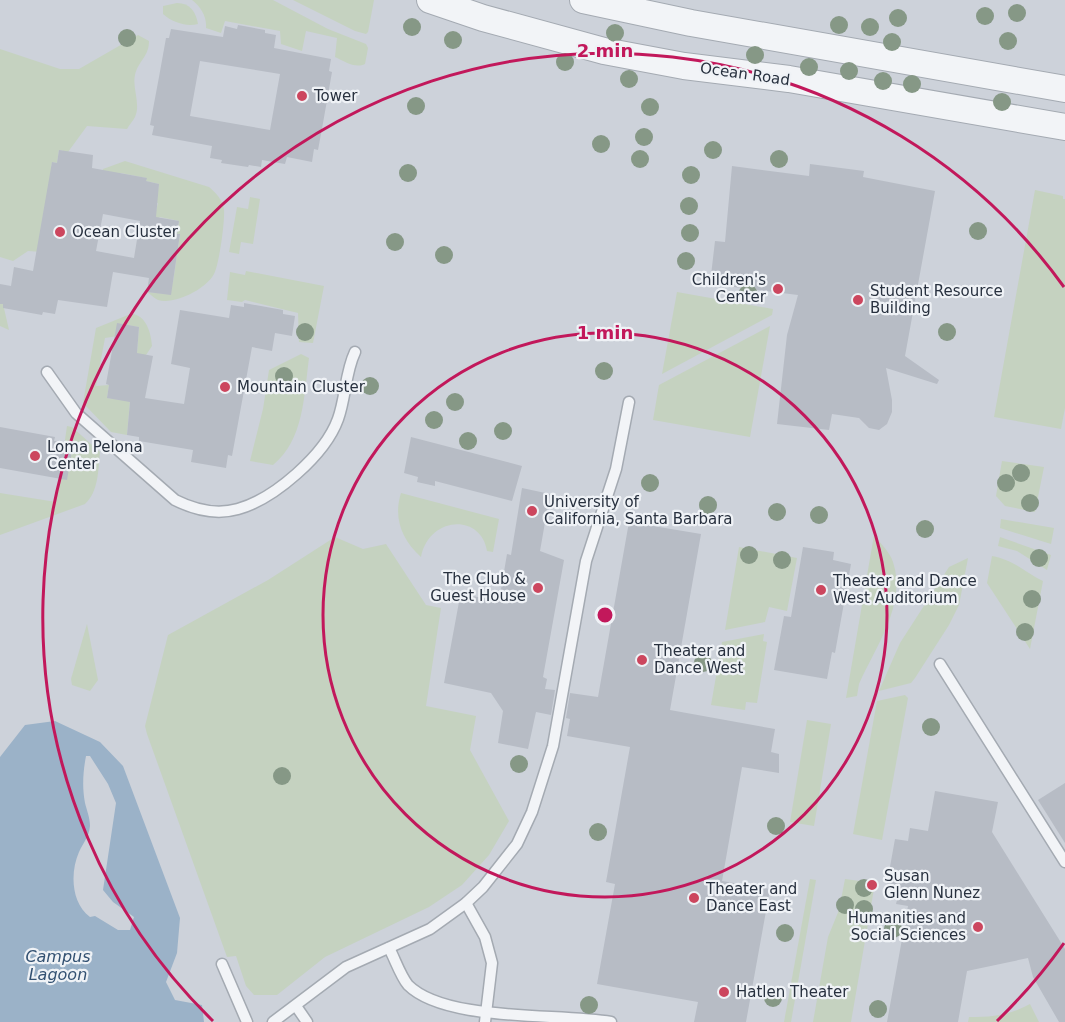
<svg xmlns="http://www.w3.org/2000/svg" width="1065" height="1022" font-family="'DejaVu Sans',sans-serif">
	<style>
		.built { fill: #cdd2da }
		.green { fill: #c5d2c0 }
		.water { fill: #9bb2c8; fill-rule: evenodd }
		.building { fill: #b7bcc5; fill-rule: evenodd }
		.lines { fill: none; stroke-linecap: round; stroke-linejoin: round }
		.service-casing { stroke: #a4aab2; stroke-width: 13 }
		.tertiary-casing { stroke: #a4aab2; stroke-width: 28 }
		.service { stroke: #f2f4f7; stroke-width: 10 }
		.tertiary { stroke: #f2f4f7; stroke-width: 26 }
		.tree { fill: #869886 }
		.ring { fill: none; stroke: #c2185b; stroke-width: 3 }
		.poi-dot { fill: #cc465e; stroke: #eff2f6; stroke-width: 2 }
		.labels { text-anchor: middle; stroke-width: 4.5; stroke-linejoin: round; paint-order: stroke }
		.street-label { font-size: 15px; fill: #28313f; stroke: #eff2f6 }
		.poi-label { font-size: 15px; fill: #28313f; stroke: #eff2f6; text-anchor: start }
		.water-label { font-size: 16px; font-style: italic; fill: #335172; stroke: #eff2f6 }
		.centre { fill: #c2185b; stroke: #eff2f6; stroke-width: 3 }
		.ring-label { font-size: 18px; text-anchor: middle; font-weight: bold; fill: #c2185b; stroke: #eff2f6; stroke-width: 4.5; stroke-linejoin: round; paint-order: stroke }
	</style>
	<rect width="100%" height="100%" fill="#dfe3e8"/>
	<rect class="built" x="0" y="0" width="1065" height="1022"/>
	<g class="green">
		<path d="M192 0H273L328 29 366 44 368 48 365 64C355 69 344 61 335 57L337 38 306 31 302 51 281 44 280 31 225 21 221 33 206 28C207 17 201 7 192 0Z"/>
		<path d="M293 0H374L368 32 366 34 355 31Z"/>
		<path d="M177 3C190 3 196 12 198 24 185 27 172 22 163 14V6Z"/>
		<path d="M138 35 149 41C149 57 138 61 135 75 132 88 141 104 135 117 133 121 129 125 127 129L87 126 68 152 59 150 57 163 52 162 42 252 28 251 13 261 0 257V49L60 69H79Z"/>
		<path d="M125 161 209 187C216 193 223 200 224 210 225 221 219 265 214 274 206 289 175 305 158 300 154 298 150 294 147 292L167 294 173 282 180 235 177 234 179 221 160 217 153 222 158 203H156L159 184 146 181V178L121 173 97 197 103 169Z"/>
		<path d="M1035 190 1063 196V199H1065V408L1061 429 994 417Z"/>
		<path d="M250 197 260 199 253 244 241 242 239 254 229 252 237 207 248 209Z"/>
		<path d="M246 271 324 286 313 343 299 342 298 313 245 300 242 302 227 300 230 272 245 275Z"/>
		<path d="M677 292 773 309 772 315 662 374Z"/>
		<path d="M0 304H3L9 330 0 326Z"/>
		<path d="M134 314C147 318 151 333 152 346L144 358 137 353 139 327 120 324 118 336 105 338 96 386 109 385 107 398 130 401 127 435 111 432 83 403 96 328 128 315Z"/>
		<path d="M770 326 750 437 653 420 659 385Z"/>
		<path d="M301 354 309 358C304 395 304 440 273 465L250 461 263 409 269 370Z"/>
		<path d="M67 426 72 427 100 452C98 470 99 491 85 504L0 535V493L56 502Z"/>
		<path d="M1002 461 1044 467 1035 512 1005 506 996 496Z"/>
		<path d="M401 493 499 519 493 552 487 551C481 513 429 516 421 557 402 540 393 518 401 493Z"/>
		<path d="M1001 519 1054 528 1051 544 1000 528Z"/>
		<path d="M874 535C880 543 890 552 893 562 907 604 876 646 859 684L857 696 846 698Z"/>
		<path d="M335 537 363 549 386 544 426 605 441 608 426 706 476 716 470 750 509 821 489 855 462 885 429 907 325 957 277 995H254L246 986 236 956 227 957 147 734 145 726 168 635 268 580Z"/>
		<path d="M1000 537 1051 555 1047 570 1017 551 998 546Z"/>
		<path d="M739 547 797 558 787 611 769 607 765 622 725 630Z"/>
		<path d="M992 556C1014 560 1023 571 1043 581L1030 649 987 583Z"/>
		<path d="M968 558 959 605 949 625 915 678 911 683 879 691 900 643 949 567Z"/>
		<path d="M87 624 98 680 90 691 72 685 71 679Z"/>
		<path d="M764 634 763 641 767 642 757 703 746 702 745 710 711 705 722 642Z"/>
		<path d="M905 695 908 698 882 840 853 834 877 701Z"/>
		<path d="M807 720 831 724 814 826 790 822Z"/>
		<path d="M810 879 816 880 791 1022H784Z"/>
		<path d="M845 879 875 883 851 1022H813L828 937 839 910Z"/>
		<path d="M1030 1004 1039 1022H968L969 1017C992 1017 1010 1015 1030 1004Z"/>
	</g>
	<path class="water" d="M55 721 100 742 123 766 180 918 177 953 166 982 175 1000 202 1005 204 1022H0V757L25 725ZM86 756H90L108 784 116 803 103 890 113 902 134 917 130 930H118L95 916 90 917C71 903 70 872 79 852 83 843 89 837 90 826 90 818 87 811 85 803 82 787 83 772 86 756Z"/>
	<g class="building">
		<path d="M238 25 265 30V33L276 35 274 48 331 59 329 71 332 72 323 123 318 150 314 149 312 162 287 157 285 164 262 160 261 167 249 165 248 167 221 163 222 160 210 158 212 146 152 135 154 126 150 125 159 77 166 38H169L171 29 223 37 225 26 237 29ZM200 61 280 74 270 130 190 116Z"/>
		<path d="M59 150 93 155 92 168 147 178 146 181 159 184 156 217 179 221 177 234H180L171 295 147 292 149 278 113 272 107 307 58 300 55 314 43 312 42 315 3 308V304H0V284L11 286 14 267 33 271 52 162 57 163ZM103 214 140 221 134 258 96 251Z"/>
		<path d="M810 164 864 171 863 177 935 191 905 356 939 380 937 384 886 368 892 400V412L887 424 879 430 869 428 859 418 832 414 829 430 777 424 787 335 798 295 710 284 715 241 725 242 732 166 809 176Z"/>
		<path d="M244 303 283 310V314L295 316 292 336 275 333 272 351 252 347 232 456 228 455 226 468 191 462 193 450 139 441V437L127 435 130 402 107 398 109 385 106 384 117 323 139 327 137 353 153 356 145 398 184 404 190 368 171 364 180 310 229 318 231 305 244 307Z"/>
		<path d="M0 427 55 437 54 441 73 444 67 480 0 468Z"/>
		<path d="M411 437 522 466 512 501 435 481V486L417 482 418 477 404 473Z"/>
		<path d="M522 488 550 494 540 551 564 560 543 677 547 679 545 689 555 690 551 715 536 712 528 749 498 743 503 711 491 693 444 683 459 602 465 603 467 595 499 601 507 554 511 555Z"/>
		<path d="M629 522 701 534 670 710 775 729 771 752 779 754V773L742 767 722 881 770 889 746 1022H694L698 1002 597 984 615 884 606 882 630 747 567 736 570 719 566 718 570 693 598 697Z"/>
		<path d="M803 547 834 552 833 560 851 564 835 653 832 652 827 679 774 670 784 616 791 617Z"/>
		<path d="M1065 783V843L1038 800Z"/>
		<path d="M935 791 998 802 992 832 1065 949V1022H1059L1033 977 1028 958 967 971 958 1022H887L908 906 896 904 899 892 886 889 895 839 908 841 910 828 928 831Z"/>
	</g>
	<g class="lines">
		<defs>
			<g id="service">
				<path d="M47 372 76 413 175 500C195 510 217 515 238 509 274 499 325 455 338 419 346 397 345 373 355 352"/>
				<path d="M940 664 1065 862"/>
				<path d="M466 903 485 937 492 963 485 1022"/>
				<path d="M389 948C395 959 400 975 408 985 445 1022 557 1013 611 1022"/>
				<path d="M222 964 247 1022"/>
				<path d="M296 1006 307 1022"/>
				<path d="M273 1022 346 967 430 929 466 903 483 887 517 844 532 812 553 746 586 561 616 469 629 402"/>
			</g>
			<g id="tertiary">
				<path d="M430 0 483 18 604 51 684 66 789 79 1065 127"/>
				<path d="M583 0 691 23 1065 89"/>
			</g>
		</defs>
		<use href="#service" class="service-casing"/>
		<use href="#tertiary" class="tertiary-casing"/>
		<use href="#service" class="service"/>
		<use href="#tertiary" class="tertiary"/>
	</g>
	<g class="tree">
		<circle cx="1017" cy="13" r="9"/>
		<circle cx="985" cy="16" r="9"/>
		<circle cx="898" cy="18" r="9"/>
		<circle cx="839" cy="25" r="9"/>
		<circle cx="412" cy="27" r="9"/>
		<circle cx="870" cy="27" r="9"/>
		<circle cx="615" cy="33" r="9"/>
		<circle cx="127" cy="38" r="9"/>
		<circle cx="453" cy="40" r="9"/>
		<circle cx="1008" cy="41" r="9"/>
		<circle cx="892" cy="42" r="9"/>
		<circle cx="755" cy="55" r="9"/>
		<circle cx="565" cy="62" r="9"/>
		<circle cx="809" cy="67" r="9"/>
		<circle cx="849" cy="71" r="9"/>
		<circle cx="629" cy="79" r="9"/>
		<circle cx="883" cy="81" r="9"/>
		<circle cx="912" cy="84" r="9"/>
		<circle cx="1002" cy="102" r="9"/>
		<circle cx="416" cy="106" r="9"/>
		<circle cx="650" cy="107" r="9"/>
		<circle cx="644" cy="137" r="9"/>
		<circle cx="601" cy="144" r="9"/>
		<circle cx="713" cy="150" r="9"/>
		<circle cx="640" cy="159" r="9"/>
		<circle cx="779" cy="159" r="9"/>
		<circle cx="408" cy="173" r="9"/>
		<circle cx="691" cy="175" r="9"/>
		<circle cx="689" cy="206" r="9"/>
		<circle cx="978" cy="231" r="9"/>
		<circle cx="690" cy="233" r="9"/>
		<circle cx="395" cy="242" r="9"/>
		<circle cx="444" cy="255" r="9"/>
		<circle cx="686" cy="261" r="9"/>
		<circle cx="748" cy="293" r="9"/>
		<circle cx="305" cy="332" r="9"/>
		<circle cx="947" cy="332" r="9"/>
		<circle cx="604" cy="371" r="9"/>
		<circle cx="284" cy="376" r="9"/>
		<circle cx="370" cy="386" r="9"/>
		<circle cx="455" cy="402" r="9"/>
		<circle cx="434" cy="420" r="9"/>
		<circle cx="503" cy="431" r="9"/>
		<circle cx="468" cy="441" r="9"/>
		<circle cx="1021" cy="473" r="9"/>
		<circle cx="650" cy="483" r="9"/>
		<circle cx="1006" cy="483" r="9"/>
		<circle cx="1030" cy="503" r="9"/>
		<circle cx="708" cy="505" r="9"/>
		<circle cx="777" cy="512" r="9"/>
		<circle cx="819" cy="515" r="9"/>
		<circle cx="925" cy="529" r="9"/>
		<circle cx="749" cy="555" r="9"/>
		<circle cx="1039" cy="558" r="9"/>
		<circle cx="782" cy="560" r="9"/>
		<circle cx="1032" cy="599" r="9"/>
		<circle cx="1025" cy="632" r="9"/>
		<circle cx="703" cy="663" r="9"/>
		<circle cx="931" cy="727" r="9"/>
		<circle cx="519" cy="764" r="9"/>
		<circle cx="282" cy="776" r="9"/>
		<circle cx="776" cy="826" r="9"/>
		<circle cx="598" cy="832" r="9"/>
		<circle cx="864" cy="888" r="9"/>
		<circle cx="845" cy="905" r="9"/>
		<circle cx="864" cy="909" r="9"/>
		<circle cx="893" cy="929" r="9"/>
		<circle cx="785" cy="933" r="9"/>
		<circle cx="773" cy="998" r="9"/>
		<circle cx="589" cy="1005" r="9"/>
		<circle cx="878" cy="1009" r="9"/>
	</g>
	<g class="ring">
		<circle cx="605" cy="615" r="282"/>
		<path d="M1064 943A564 564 0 0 1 997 1021M213 1021A564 564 0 1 1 1064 287"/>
	</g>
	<g class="poi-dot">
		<circle cx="302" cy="96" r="6"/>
		<circle cx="60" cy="232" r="6"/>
		<circle cx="778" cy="289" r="6"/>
		<circle cx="858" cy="300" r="6"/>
		<circle cx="225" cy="387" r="6"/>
		<circle cx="35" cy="456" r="6"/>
		<circle cx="532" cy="511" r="6"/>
		<circle cx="538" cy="588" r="6"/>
		<circle cx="821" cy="590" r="6"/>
		<circle cx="642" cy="660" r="6"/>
		<circle cx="872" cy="885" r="6"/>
		<circle cx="694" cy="898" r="6"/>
		<circle cx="978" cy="927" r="6"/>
		<circle cx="724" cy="992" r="6"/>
	</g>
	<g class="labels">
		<g class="street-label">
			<text transform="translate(745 74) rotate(8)" y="5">Ocean Road</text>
		</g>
		<g class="poi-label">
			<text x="314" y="101">Tower</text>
			<text x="72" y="237">Ocean Cluster</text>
			<text x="766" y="285" text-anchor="end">Children's<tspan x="766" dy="17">Center</tspan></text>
			<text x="870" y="296">Student Resource<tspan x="870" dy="17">Building</tspan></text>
			<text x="237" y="392">Mountain Cluster</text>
			<text x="47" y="452">Loma Pelona<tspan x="47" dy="17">Center</tspan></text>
			<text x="544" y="507">University of<tspan x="544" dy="17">California, Santa Barbara</tspan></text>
			<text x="526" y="584" text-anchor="end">The Club &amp;<tspan x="526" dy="17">Guest House</tspan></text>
			<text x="833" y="586">Theater and Dance<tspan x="833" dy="17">West Auditorium</tspan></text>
			<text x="654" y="656">Theater and<tspan x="654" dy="17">Dance West</tspan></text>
			<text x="884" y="881">Susan<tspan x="884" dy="17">Glenn Nunez</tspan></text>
			<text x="706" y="894">Theater and<tspan x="706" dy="17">Dance East</tspan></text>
			<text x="966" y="923" text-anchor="end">Humanities and<tspan x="966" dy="17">Social Sciences</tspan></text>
			<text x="736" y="997">Hatlen Theater</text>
		</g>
		<g class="water-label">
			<text x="58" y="962">Campus<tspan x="58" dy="18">Lagoon</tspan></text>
		</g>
	</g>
	<circle cx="605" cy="615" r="9" class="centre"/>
	<g class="ring-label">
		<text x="605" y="57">2 min</text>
		<text x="605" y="339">1 min</text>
	</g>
</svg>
